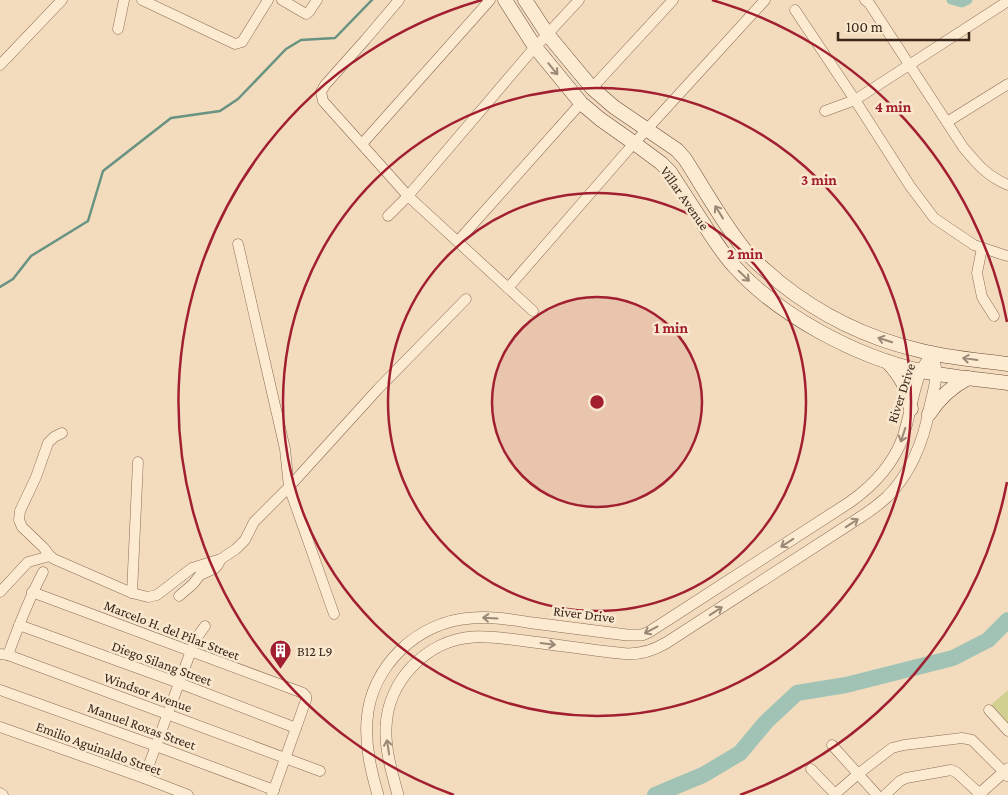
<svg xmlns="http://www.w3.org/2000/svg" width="1008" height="795" font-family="'Crimson Pro',serif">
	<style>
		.green { fill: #d1d091 }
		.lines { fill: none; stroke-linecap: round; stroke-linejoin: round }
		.stream { stroke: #689282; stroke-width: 2.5 }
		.canal { stroke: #a1c3b5; stroke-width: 9 }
		.river { stroke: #a1c3b5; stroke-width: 16 }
		.minor-casing { stroke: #8c6b55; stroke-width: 11 }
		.tertiary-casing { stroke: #8c6b55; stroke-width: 12 }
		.secondary-casing { stroke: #6d4c38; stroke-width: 15 }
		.minor { stroke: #fcead1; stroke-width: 10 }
		.tertiary { stroke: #fcead1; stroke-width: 11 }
		.secondary { stroke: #fcead1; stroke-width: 14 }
		.oneway { stroke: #9b8876 }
		.ring { fill: none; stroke: #a11f30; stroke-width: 2.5 }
		.labels { text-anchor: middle; stroke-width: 5; stroke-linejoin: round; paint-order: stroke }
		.street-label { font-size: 14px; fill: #3a261b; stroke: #f9e7ce }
		.poi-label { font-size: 14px; fill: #3a261b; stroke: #f9e7ce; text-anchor: start }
		.centre { fill: #a11f30; stroke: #f9e7ce; stroke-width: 2.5 }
		.ring-label { font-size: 15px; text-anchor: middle; font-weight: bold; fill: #a11f30; stroke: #f9e7ce; stroke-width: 5; stroke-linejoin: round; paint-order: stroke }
	</style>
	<rect width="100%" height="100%" fill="#f2dcbd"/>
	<path class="green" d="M1008 690V724L991 705Z"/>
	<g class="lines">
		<path class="stream" d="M0 287 13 279 31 256 88 221 103 171 171 118 220 111 238 99 286 49 301 40 335 38 372 0"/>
		<path class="canal" d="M951 0 962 3 968 0"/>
		<path class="river" d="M655 795 703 775 740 753 766 722 797 693 846 685 953 658 988 640 1008 620"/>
		<defs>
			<g id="minor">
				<path d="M142 0 235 44 242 42 268 0"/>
				<path d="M282 0 306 14 309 12 317 0"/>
				<path d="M399 0 366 39 325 85 321 92 323 101 408 196 508 288 628 150 765 0"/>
				<path d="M865 0 869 3 963 147C977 164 987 176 1008 185"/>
				<path d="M795 10 855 100 910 186 934 218 974 245 1004 255 1008 256"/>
				<path d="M118 29 124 0"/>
				<path d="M0 65 62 0"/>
				<path d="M592 88 673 0"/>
				<path d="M825 111 855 100 1008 1"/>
				<path d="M947 122 1008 84"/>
				<path d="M362 144 490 0"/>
				<path d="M388 216 408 196 529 54 579 0"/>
				<path d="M458 241 581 103"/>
				<path d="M238 244 285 449 289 487 334 614"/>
				<path d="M982 248 977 273 982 297 994 316"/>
				<path d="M508 288 533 311"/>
				<path d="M62 433 54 437 48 443 36 477 20 511 19 520 22 527 44 548 50 556 54 559 132 593 148 597 157 595 192 568 221 559"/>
				<path d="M0 592 28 562 50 556"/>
				<path d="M32 592 303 693 306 696V700L272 795"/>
				<path d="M132 593 138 462"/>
				<path d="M179 596 193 584 200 575 214 569 217 566 221 559 236 549 245 540 254 522 289 487 378 389 466 299"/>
				<path d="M19 625 179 683 296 728"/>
				<path d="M0 654 8 655 320 771"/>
				<path d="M8 655C18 627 29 599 43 572"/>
				<path d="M0 690 156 746 274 790"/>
				<path d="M989 710 1008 731"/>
				<path d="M0 727 144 778 188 795"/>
				<path d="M832 745 877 795"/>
				<path d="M811 769 835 794"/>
				<path d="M144 778 195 640 205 626"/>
				<path d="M0 793 3 795"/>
				<path d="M834 795 858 774 892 748 904 745 962 738 972 740 1004 772 1008 768"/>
				<path d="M885 795 900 781 906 778 951 770 956 772 981 795"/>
			</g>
			<g id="tertiary">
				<path d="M378 795C371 771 365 746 367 720 371 666 418 621 472 618 492 616 513 620 533 623 564 627 595 631 627 635H642L649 632 850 502C874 485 893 465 903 437 910 416 912 394 920 373 923 366 928 360 932 353"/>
				<path d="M398 795C392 773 385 750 386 728 387 682 426 640 473 637 493 636 513 639 533 642 565 646 596 651 628 654 642 654 654 650 666 643L859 518C869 512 878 505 887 497 912 472 924 440 930 406 932 398 937 378 936 372 936 366 933 359 932 353"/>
				<path d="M978 795 1004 772 1008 776"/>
			</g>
			<g id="secondary">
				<path d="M505 0 535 47 581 103 600 119 634 143 661 163 670 172C681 189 692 206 703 223 713 238 722 253 734 266 779 316 857 357 921 371 949 377 979 379 1008 383"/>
				<path d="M525 0 548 35 592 88 614 107 677 150 685 159C705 190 725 227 748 254 758 265 769 273 779 282 820 315 867 338 918 350 947 358 978 360 1008 364"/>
				<path d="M888 362C903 379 906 386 911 409"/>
				<path d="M929 414C939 398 951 387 968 378"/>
			</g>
		</defs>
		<use href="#minor" class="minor-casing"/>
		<use href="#tertiary" class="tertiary-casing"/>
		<use href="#secondary" class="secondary-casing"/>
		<use href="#minor" class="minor"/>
		<use href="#tertiary" class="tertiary"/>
		<use href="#secondary" class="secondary"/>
	</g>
	<defs><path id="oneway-shaft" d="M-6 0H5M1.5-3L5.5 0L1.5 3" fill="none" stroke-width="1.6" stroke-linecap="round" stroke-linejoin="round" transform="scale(1.25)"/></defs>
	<g class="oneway">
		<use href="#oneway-shaft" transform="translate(553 69) rotate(51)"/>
		<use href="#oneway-shaft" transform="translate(719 212) rotate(-122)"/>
		<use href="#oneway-shaft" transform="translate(744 276) rotate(44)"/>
		<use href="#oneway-shaft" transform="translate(885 340) rotate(-162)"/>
		<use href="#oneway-shaft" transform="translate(970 359) rotate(-172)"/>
		<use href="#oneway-shaft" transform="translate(903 435) rotate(108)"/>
		<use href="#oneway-shaft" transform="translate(852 523) rotate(-33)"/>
		<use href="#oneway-shaft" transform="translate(787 543) rotate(147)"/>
		<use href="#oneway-shaft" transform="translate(716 611) rotate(-33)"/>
		<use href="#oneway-shaft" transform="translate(490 618) rotate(-177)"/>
		<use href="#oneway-shaft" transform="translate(651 630) rotate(152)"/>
		<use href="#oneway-shaft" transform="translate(548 644) rotate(7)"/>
		<use href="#oneway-shaft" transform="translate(388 747) rotate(-99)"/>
	</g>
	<circle cx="597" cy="402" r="105" fill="#a11f30" fill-opacity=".12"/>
	<g class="ring">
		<circle cx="597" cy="402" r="105"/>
		<circle cx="597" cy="402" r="209"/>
		<circle cx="597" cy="402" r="314"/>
		<path d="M1007 482A418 418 0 0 1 740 795M454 795A418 418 0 0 1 482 0M712 0A418 418 0 0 1 1007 322"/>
	</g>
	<defs>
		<symbol id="building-pin" viewBox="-11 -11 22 30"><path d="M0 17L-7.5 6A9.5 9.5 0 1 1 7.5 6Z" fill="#a11f30" stroke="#f9e7ce"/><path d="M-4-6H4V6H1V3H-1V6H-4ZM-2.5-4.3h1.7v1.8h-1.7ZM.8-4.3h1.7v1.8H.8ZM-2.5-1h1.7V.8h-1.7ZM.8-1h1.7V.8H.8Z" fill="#fff"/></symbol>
	</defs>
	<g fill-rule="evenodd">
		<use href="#building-pin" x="268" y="638" width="25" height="34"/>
	</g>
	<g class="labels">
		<g class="street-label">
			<text transform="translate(685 198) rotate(55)" y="5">Villar Avenue</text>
			<text transform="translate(901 393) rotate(-72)" y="5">River Drive</text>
			<text transform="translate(584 614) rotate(7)" y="5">River Drive</text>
			<text transform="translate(172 630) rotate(21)" y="5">Marcelo H. del Pilar Street</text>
			<text transform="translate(162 663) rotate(20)" y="5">Diego Silang Street</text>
			<text transform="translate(148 692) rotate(20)" y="5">Windsor Avenue</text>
			<text transform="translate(142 726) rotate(20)" y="5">Manuel Roxas Street</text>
			<text transform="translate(99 748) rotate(20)" y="5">Emilio Aguinaldo Street</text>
		</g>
		<g class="poi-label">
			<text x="297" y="656">B12 L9</text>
		</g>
	</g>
	<circle cx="597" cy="402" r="8" class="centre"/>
	<g class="ring-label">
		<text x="893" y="112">4 min</text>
		<text x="819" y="185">3 min</text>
		<text x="745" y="259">2 min</text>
		<text x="671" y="333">1 min</text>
	</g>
	<path d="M838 32v8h131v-8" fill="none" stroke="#3a261b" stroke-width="2.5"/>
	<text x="846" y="32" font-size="15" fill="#3a261b" stroke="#f9e7ce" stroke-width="4" paint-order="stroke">100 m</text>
</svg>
